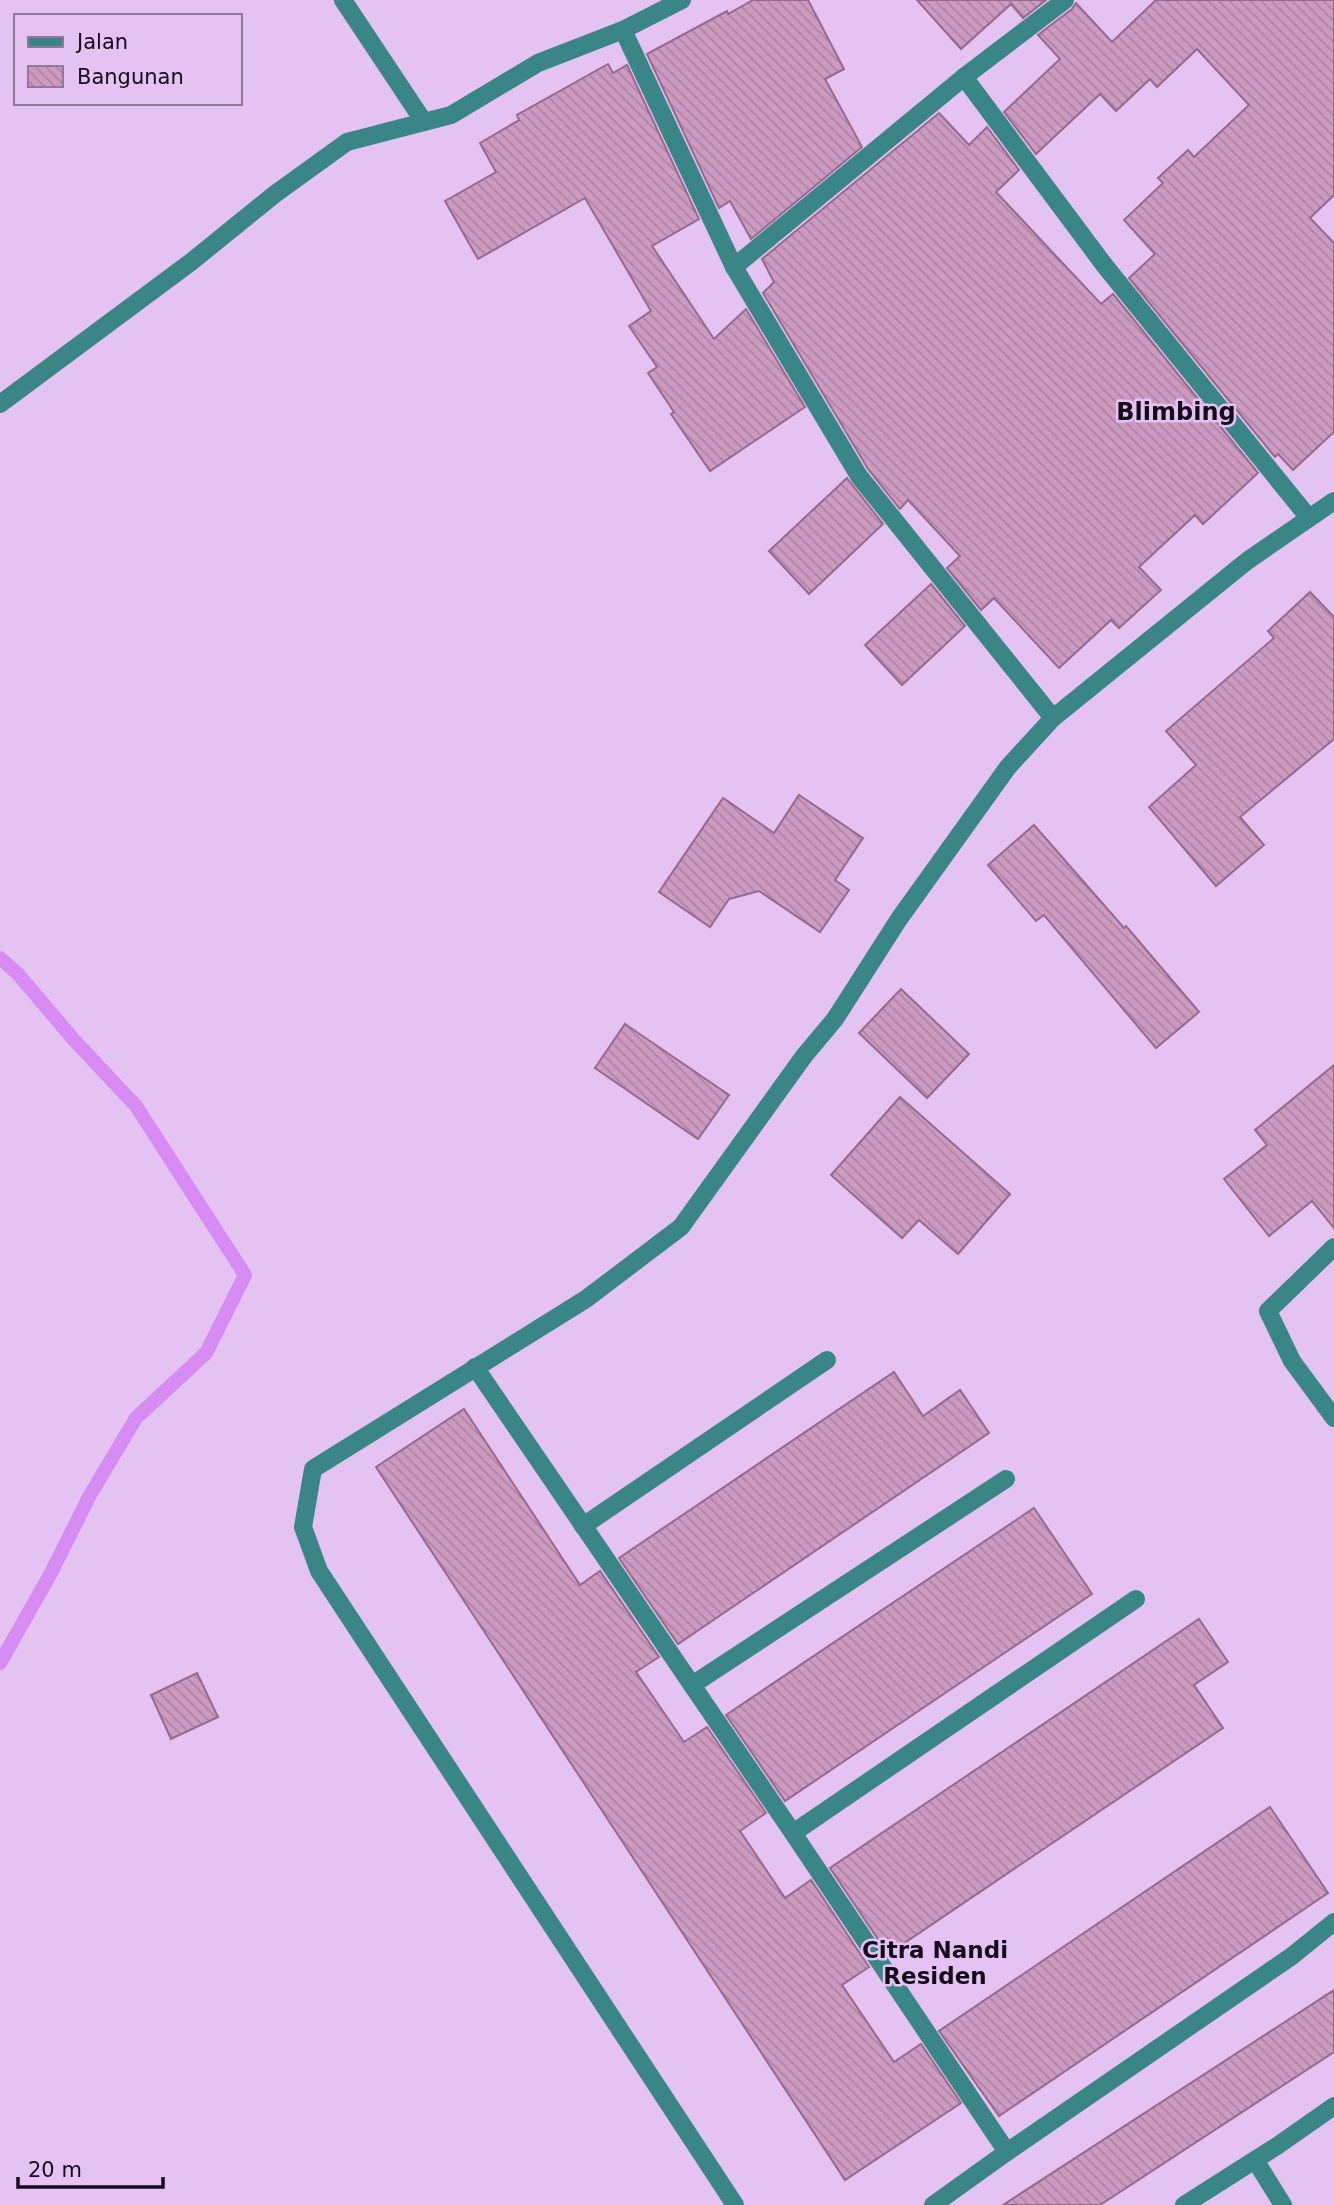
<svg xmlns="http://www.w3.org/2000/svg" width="1334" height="2205" font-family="'DejaVu Sans',sans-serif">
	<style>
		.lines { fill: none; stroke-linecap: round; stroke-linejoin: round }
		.stream { stroke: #d78bf3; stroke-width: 14 }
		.building { fill: url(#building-back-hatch); stroke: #97698b; stroke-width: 2 }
		.minor { stroke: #3a8586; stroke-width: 18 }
		.labels { text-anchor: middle; stroke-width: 5; stroke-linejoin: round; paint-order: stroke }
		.neighbourhood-label { font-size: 23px; font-weight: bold; fill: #160a1a; stroke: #e4c2f2 }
		.quarter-label { font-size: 24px; font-weight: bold; fill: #160a1a; stroke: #e4c2f2 }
	</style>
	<defs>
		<pattern id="building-back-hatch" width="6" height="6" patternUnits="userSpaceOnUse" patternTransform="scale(1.75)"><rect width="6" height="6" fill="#cc9bbf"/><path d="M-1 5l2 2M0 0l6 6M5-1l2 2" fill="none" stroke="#ae84a4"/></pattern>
	</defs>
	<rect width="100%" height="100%" fill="#e4c2f2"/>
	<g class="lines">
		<path class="stream" d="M0 958 18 974 74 1040 136 1106 245 1275 206 1353 136 1418 90 1495 51 1573 0 1663"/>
	</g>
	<g class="building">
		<path d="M753 0H808L844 69 825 79 862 147 751 239 730 201 719 208 647 54 727 11 728 14Z"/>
		<path d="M917 0H1046L1023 18 1011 4 961 49Z"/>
		<path d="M1156 0H1334V195L1310 218 1334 243V432L1293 470 1278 454 1275 457 1129 278 1155 254 1124 220 1163 183 1158 178 1188 150 1194 157 1249 105 1197 49 1157 87 1150 79 1116 111 1100 94 1036 154 1004 112 1060 59 1038 35 1072 9 1076 3 1112 42Z"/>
		<path d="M608 64 613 73 627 65 699 219 652 246 714 339 746 309 805 407 710 471 671 414 674 412 648 373 657 367 629 326 651 311 585 198 478 259 445 201 496 172 480 143 519 120 517 115Z"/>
		<path d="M939 113 969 145 987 127 1019 170 996 192 1101 304 1113 294 1258 473 1203 524 1195 515 1139 567 1161 590 1119 628 1111 620 1059 668 994 598 981 610 947 568 960 556 908 500 900 509 868 469 763 293 774 282 762 259Z"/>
		<path d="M847 478 883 524 809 594 769 551Z"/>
		<path d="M931 584 965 626 902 685 865 645Z"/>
		<path d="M1310 592 1334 617V739L1240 817 1264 845 1216 886 1149 807 1196 765 1166 731 1274 638 1268 631Z"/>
		<path d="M799 795 863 838 835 880 849 890 820 932 759 891 729 899 710 927 659 892 723 798 774 833Z"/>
		<path d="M1034 825 1124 928 1126 926 1199 1012 1156 1048 1044 915 1036 921 988 865Z"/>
		<path d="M901 989 969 1054 927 1098 859 1033Z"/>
		<path d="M625 1024 729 1095 698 1139 595 1068Z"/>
		<path d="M1334 1065V1228L1312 1201 1269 1236 1224 1179 1267 1145 1255 1130Z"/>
		<path d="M900 1097 1010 1194 958 1254 919 1220 902 1238 831 1175Z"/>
		<path d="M894 1372 923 1416 960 1390 989 1433 678 1644 619 1558Z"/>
		<path d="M464 1409 580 1585 600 1571 659 1657 636 1672 684 1742 707 1727 766 1813 740 1831 785 1898 811 1880 869 1967 842 1985 894 2062 921 2044 961 2103 845 2180 376 1467Z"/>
		<path d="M1034 1508 1092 1594 785 1801 726 1715Z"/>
		<path d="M1199 1619 1228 1662 1194 1685 1223 1728 888 1954 830 1868Z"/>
		<path d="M197 1673 218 1717 171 1739 151 1695Z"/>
		<path d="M1270 1807 1328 1893 999 2116 939 2031Z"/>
		<path d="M1334 1990V2052L1100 2205H1003Z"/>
	</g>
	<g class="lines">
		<g class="minor">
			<path d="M343 0 424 122"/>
			<path d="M623 30 734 267 859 476 1053 718"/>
			<path d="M964 77 1105 266 1309 518"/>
			<path d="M734 267 964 77 1065 0"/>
			<path d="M0 404 191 262 275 194 347 142 451 115 538 63 623 30 682 0"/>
			<path d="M1334 1247 1268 1311 1292 1361 1334 1418"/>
			<path d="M475 1367 793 1833 1007 2152 1292 1956 1334 1922"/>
			<path d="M583 1526 827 1360"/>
			<path d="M692 1685 1006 1479"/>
			<path d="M793 1833 1136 1599"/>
			<path d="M1255 2160 1283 2205"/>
			<path d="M735 2205 319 1571 303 1527 313 1469 586 1299 681 1227 804 1056 835 1019 899 919 1008 767 1053 718 1247 561 1334 501"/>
			<path d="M933 2205 1007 2152"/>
			<path d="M1184 2205 1277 2146 1334 2106"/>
		</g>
	</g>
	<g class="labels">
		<g class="neighbourhood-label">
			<text x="935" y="1958">Citra Nandi<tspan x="935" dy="26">Residen</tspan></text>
		</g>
		<g class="quarter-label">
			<text x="1176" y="420">Blimbing</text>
		</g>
	</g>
	<rect x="14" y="14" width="228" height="91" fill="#e4c2f2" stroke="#92789c" stroke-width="2"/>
	<rect x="28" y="37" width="35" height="10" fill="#3a8586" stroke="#92789c" stroke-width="2"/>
	<text x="77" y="49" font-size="21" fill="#160a1a">Jalan</text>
	<rect x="28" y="66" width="35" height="21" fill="url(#building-back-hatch)" stroke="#92789c" stroke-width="2"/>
	<text x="77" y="84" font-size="21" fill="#160a1a">Bangunan</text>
	<path d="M18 2177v10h145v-10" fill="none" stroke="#160a1a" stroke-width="3.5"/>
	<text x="28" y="2177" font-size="21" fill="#160a1a" stroke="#e4c2f2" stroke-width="5" paint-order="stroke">20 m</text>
</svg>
